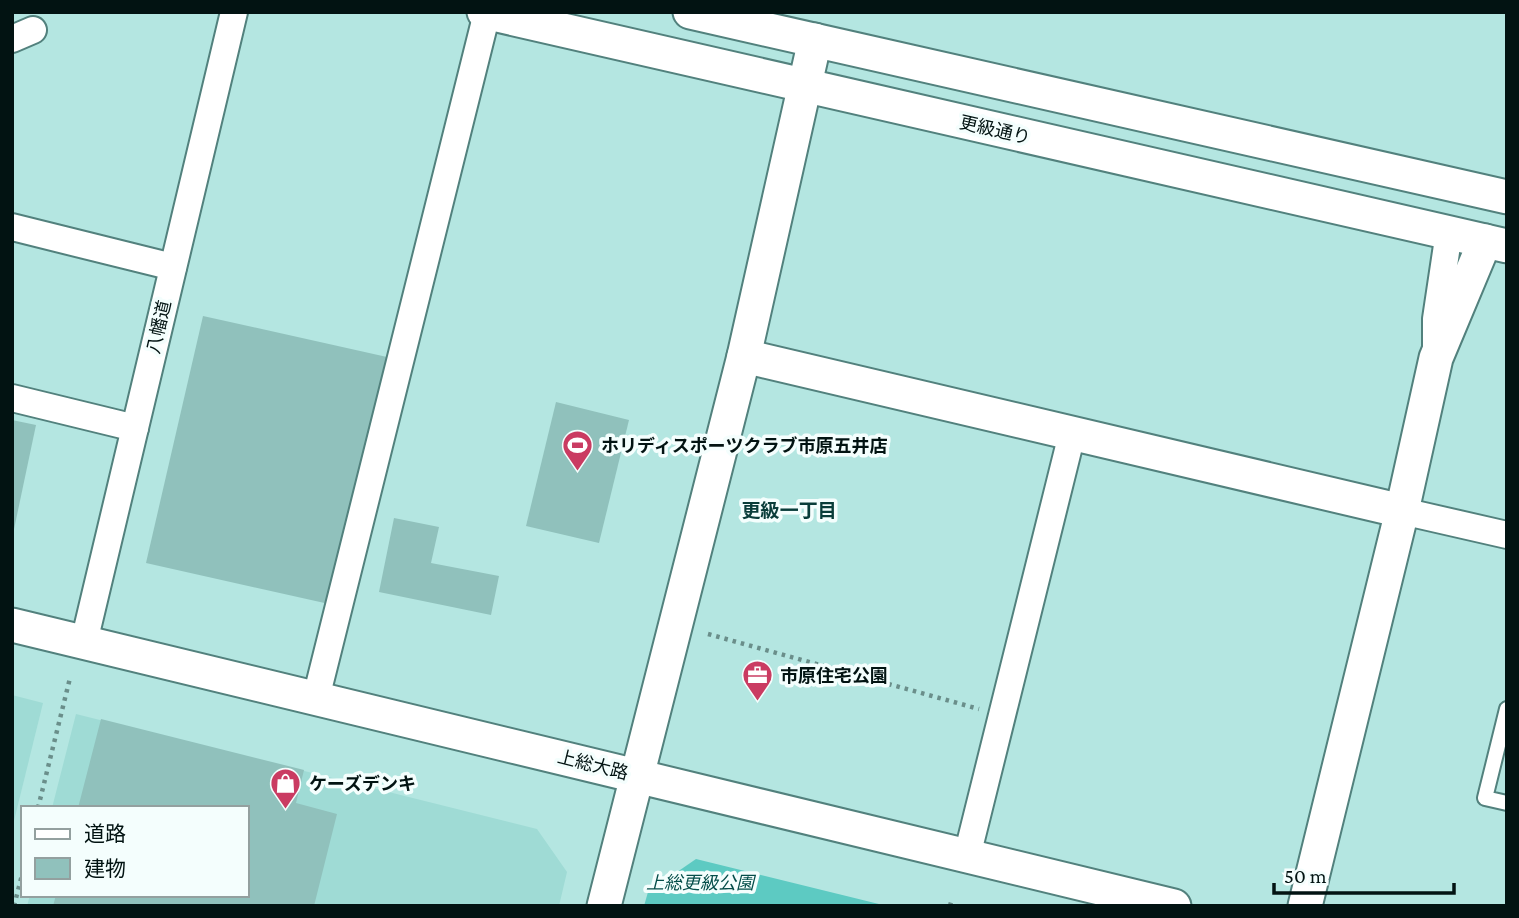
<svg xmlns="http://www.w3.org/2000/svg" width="1519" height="918" font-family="'Crimson Pro','Noto Sans JP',serif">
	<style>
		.built { fill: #9fdbd5 }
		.green { fill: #5dcac2 }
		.building { fill: #90c1bc }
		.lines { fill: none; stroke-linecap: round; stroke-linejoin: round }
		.service-casing { stroke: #52817d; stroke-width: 18 }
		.minor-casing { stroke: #52817d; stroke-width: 30 }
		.tertiary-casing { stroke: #52817d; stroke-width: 37 }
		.path { stroke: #6a8e8a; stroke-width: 4.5; stroke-dasharray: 3.5 5; stroke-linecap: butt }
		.service { stroke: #fff; stroke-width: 14 }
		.minor { stroke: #fff; stroke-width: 26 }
		.tertiary { stroke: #fff; stroke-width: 33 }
		.labels { text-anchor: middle; stroke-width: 7; stroke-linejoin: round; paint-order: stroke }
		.street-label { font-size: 18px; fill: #021312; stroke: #f4fefd }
		.poi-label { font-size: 18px; font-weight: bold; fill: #021312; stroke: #f4fefd; text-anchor: start }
		.park-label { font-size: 18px; font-style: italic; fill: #054e4a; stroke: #f4fefd }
		.neighbourhood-label { font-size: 19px; font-weight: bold; fill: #093d3a; stroke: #f4fefd }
	</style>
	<rect width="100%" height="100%" fill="#b4e6e1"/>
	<g class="built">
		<path d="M12 695 43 703 12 829Z"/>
		<path d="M76 714 537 829 567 872 559 906H27L30 895H247V808H52Z"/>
	</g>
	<path class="green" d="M696 859 887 906H644L648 892Z"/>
	<g class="building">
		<path d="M203 316 387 357 329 604 146 563Z"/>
		<path d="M556 402 629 420 599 543 526 526Z"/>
		<path d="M12 420 36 425 13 534H12Z"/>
		<path d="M394 518 439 527 431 563 499 576 491 615 379 592Z"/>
		<path d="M101 719 304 770 296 803 337 814 314 906H53L56 895H247V808H78Z"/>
	</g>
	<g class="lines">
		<defs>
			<path id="service" d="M1507 709 1485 798 1507 803"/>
			<g id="minor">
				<path d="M12 39 33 30"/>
				<path d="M12 227 173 267"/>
				<path d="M1436 349V319L1449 232"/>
				<path d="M12 398 135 428"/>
				<path d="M1402 511 1507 535"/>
				<path d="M84 642 234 12"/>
				<path d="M316 698 487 13"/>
				<path d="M967 856 1072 434"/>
			</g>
			<g id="tertiary">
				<path d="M484 12 1507 246"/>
				<path d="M690 12 1507 197"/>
				<path d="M744 356 1402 511"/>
				<path d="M12 625 1174 906"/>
				<path d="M604 906 744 356 815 40"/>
				<path d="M1305 906 1402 511 1436 358 1485 241"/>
			</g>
		</defs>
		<use href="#service" class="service-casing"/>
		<use href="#minor" class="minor-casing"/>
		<use href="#tertiary" class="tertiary-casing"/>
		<g class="path">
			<path d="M708 634 979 709"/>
			<path d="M38 808 70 678"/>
			<path d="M14 906 23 871"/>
			<path d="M950 906 951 902"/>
		</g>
		<use href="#service" class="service"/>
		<use href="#minor" class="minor"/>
		<use href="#tertiary" class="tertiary"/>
	</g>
	<defs>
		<symbol id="stadium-pin" viewBox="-11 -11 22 30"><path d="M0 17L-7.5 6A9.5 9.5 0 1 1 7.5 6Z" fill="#ca3b62" stroke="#f4fefd"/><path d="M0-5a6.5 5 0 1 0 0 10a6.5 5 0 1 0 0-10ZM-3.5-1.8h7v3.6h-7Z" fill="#fff"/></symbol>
		<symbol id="office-pin" viewBox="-11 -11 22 30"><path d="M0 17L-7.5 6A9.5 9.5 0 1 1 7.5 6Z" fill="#ca3b62" stroke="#f4fefd"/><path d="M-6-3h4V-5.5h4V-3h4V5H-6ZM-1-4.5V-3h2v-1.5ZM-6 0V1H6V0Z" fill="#fff"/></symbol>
		<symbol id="shop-pin" viewBox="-11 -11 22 30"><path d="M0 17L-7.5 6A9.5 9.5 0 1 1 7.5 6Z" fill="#ca3b62" stroke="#f4fefd"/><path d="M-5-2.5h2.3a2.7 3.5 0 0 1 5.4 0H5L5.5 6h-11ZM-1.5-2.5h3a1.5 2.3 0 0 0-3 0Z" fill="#fff"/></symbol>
	</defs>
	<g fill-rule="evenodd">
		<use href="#stadium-pin" x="560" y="428" width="35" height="47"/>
		<use href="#office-pin" x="740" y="658" width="35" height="47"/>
		<use href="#shop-pin" x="268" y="766" width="35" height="47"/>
	</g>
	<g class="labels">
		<g class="street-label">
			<text transform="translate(995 130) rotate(13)" y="6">更級通り</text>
			<text transform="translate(159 327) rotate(-77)" y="6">八幡道</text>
			<text transform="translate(593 765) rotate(14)" y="6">上総大路</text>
		</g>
		<g class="poi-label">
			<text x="601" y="452">ホリディスポーツクラブ市原五井店</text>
			<text x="780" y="682">市原住宅公園</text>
			<text x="309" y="790">ケーズデンキ</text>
		</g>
		<g class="park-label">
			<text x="700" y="889">上総更級公園</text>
		</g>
		<g class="neighbourhood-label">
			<text x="789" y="517">更級一丁目</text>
		</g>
	</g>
	<rect width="1519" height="918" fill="none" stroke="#021312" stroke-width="28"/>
	<rect x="21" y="806" width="228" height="91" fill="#f4fefd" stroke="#93a09f" stroke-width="2"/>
	<rect x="35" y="829" width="35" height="10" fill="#ffffff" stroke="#93a09f" stroke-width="2"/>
	<text x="84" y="841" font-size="21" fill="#021312">道路</text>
	<rect x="35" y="858" width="35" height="21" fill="#90c1bc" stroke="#93a09f" stroke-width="2"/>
	<text x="84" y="876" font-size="21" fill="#021312">建物</text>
	<path d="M1274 883v10h180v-10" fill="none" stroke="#021312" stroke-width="3.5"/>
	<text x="1284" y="883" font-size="21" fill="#021312" stroke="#f4fefd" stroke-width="5" paint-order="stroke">50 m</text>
</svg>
